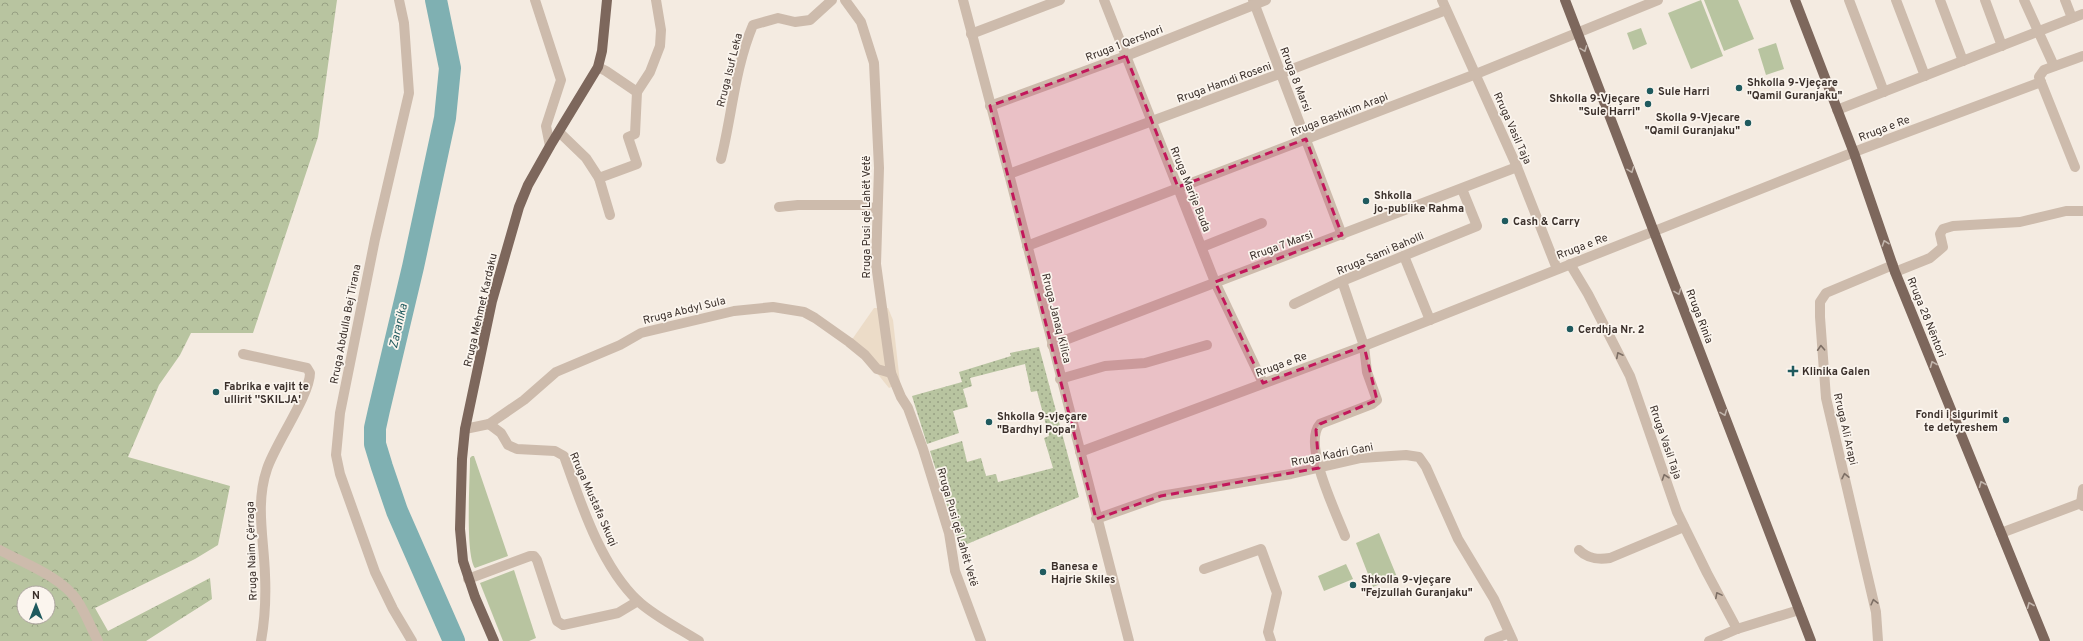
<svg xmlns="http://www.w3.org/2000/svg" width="2083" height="641" font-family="Overpass,sans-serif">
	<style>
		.green { fill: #b8c4a0 }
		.forest { fill: url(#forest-crowns); fill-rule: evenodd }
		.garden { fill: url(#garden-dots) }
		.plaza { fill: #ecdcc8 }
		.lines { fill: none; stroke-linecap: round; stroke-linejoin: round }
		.river { stroke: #7fb0b2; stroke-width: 22 }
		.minor { stroke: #cdbbac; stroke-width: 10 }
		.major { stroke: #7d675c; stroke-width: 10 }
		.oneway { stroke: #c2b5ac }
		.oneway2 { stroke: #7d6f65 }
		.marked { fill: #c2185b; fill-opacity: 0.2; stroke: #c2185b; stroke-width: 3; stroke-dasharray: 8 5; stroke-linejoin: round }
		.poi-dot { fill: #1f5a5e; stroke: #fbf5ee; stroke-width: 1.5 }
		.labels { text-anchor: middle; stroke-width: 3.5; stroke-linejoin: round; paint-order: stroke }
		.street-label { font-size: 11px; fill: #3b302b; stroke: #fbf5ee }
		.poi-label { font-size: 11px; font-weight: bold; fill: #3b302b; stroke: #fbf5ee; text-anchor: start }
		.water-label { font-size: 12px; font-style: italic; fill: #1f5a5e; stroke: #fbf5ee }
	</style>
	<defs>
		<pattern id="forest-crowns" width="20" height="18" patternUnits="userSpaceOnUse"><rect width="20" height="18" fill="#b8c4a0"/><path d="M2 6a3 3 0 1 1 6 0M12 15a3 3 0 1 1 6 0" fill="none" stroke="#97a083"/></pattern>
		<pattern id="garden-dots" width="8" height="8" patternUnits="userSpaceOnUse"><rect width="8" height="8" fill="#b8c4a0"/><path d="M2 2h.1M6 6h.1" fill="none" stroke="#97a083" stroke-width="1.8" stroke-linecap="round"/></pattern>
	</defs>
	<rect width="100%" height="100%" fill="#f4ebe1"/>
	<g class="green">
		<path d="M1701 0 1723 56 1691 69 1668 13Z"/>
		<path d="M1704 0H1738L1754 39 1724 51Z"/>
		<path d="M1641 28 1647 44 1633 50 1627 33Z"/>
		<path d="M1776 43 1784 69 1766 75 1758 49Z"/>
		<path d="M472 456H474L508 556 475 568C465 554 470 479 470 458Z"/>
		<path d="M1379 533 1397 577 1373 587 1356 543Z"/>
		<path d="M1346 564 1353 579 1324 591 1318 576Z"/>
		<path d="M514 570 536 638 529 641H503L480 583Z"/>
	</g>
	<path class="forest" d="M0 0H337L318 137 253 333H191L180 355 159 385 128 457 230 486 218 545 195 559 95 608 108 631 210 578 212 599 146 641H0ZM24 593H48V617H24Z"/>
	<path class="garden" d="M1039 347 1079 497 960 547 930 451 962 441 967 462 981 458 986 476 996 474 998 482 1053 468 1044 438 1049 436 1037 391 1031 392 1025 364 970 378 972 386 963 389 968 407 953 411 959 433 927 444 912 396 962 382 959 372 1011 356 1010 353Z"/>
	<path class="plaza" d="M874 308H888L893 320 900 383 889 388 851 341Z"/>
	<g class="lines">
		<path class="river" d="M436 0 450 68 445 118 413 267 379 410 375 428V444L382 467 397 511 454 641"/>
		<g class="minor">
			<path d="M399 0 404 23 409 93 375 239 340 413 336 455 340 474 375 572 393 609 412 641"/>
			<path d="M535 0 561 80 546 126 550 146"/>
			<path d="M845 0 861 22 874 63 879 168 876 264 891 373 901 397 908 408 923 449 949 533 955 571 981 641"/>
			<path d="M963 0 1009 174 1129 641"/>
			<path d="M1104 0 1215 282 1263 383"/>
			<path d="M1253 0 1342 235"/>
			<path d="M1442 0 1517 167 1557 269"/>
			<path d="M1849 0 1884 92"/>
			<path d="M1896 0 1925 76"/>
			<path d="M1940 0 1963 61"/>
			<path d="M1985 0 2002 46"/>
			<path d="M2024 0 2054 66"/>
			<path d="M2065 0 2072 18"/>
			<path d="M971 34 1060 0"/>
			<path d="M598 67 606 71 637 92"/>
			<path d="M990 106 1126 56 1266 0"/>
			<path d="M1837 110 2083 14"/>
			<path d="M559 132 586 158 599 178"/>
			<path d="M721 159C732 115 735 67 753 25L778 18 795 22 810 20 832 0"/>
			<path d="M2075 167 2039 77 2044 70 2083 56"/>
			<path d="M1009 174 1282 73 1446 10"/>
			<path d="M779 207 798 205H863L877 209"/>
			<path d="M610 215 599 178 637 164 628 137 635 134 637 92 650 72 660 46 661 30 656 0"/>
			<path d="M1027 246 1476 74 1658 0"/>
			<path d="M1202 247 1262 223"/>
			<path d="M1404 256 1430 320"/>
			<path d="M1570 264 1588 294 1630 376 1677 512 1707 573 1737 629"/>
			<path d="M1895 272 1930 258 1943 247 1940 234 1943 229 1953 226 2020 222 2066 211H2083"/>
			<path d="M1342 281 1364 346 1367 372 1377 400 1372 404 1320 424C1302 444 1336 512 1345 536"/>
			<path d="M1294 304 1342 281 1477 226 1462 189"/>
			<path d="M1052 345 1517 167"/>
			<path d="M243 354 307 368 310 373C310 395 275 444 267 469 255 504 264 539 265 575 266 597 265 619 261 641"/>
			<path d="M1060 379 1105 366 1145 363 1207 345"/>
			<path d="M489 424 501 433 508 445 517 449 555 451 564 456C581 504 601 566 638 601 654 616 680 629 699 641"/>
			<path d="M465 429 489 424 524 400 556 372 620 345 641 333 734 311 773 307 804 312 815 318 849 342 865 355 877 369 891 373"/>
			<path d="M1080 452 1364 346 1862 149 2041 82"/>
			<path d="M2081 503 2083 489"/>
			<path d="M1096 519 1161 496 1291 474 1361 458 1406 455 1419 457 1426 467 1458 539 1494 599 1513 641"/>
			<path d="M2001 533 2081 503 2083 506"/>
			<path d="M0 550C25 564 60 576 77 600 85 612 91 628 98 641"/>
			<path d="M1579 550C1588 559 1598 560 1610 558L1684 527"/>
			<path d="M1204 569 1261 549 1277 593 1268 632 1271 641"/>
			<path d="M468 579 530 556H534L537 560 557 621 563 625 618 613 638 601"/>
			<path d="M1489 641 1509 633"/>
			<path d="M1709 641 1737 629 1799 610"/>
			<path d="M1878 641 1876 612 1826 398 1820 317V302L1826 293 1893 265"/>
		</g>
		<g class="major">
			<path d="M1565 0 1811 641"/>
			<path d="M1795 0 1854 153 1895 272 2045 641"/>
			<path d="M494 641 475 597 463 561 460 529 462 459 465 429 492 301 519 207 528 185 550 146 598 67 602 51 607 0"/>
		</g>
	</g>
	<defs><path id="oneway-chevron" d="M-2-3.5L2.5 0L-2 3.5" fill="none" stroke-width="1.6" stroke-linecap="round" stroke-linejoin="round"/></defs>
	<g class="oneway">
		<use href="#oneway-chevron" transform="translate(1584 49) rotate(69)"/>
		<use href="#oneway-chevron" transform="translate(1631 170) rotate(69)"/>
		<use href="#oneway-chevron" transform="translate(1885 243) rotate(-109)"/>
		<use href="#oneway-chevron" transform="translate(1678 292) rotate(69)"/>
		<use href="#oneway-chevron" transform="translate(1933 364) rotate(-112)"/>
		<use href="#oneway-chevron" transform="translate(1724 413) rotate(69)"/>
		<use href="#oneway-chevron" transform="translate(1982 484) rotate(-112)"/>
		<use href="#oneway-chevron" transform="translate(2030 605) rotate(-112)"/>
	</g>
	<g class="oneway2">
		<use href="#oneway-chevron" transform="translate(1821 348) rotate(-93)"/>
		<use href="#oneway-chevron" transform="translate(1619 355) rotate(-117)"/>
		<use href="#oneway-chevron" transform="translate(1845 476) rotate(-102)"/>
		<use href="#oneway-chevron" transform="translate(1665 477) rotate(-109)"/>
		<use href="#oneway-chevron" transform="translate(1718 595) rotate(-118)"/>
		<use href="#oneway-chevron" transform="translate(1874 602) rotate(-104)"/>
	</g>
	<path class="marked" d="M1126 56 1178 187 1306 139 1342 235 1215 282 1263 383 1364 346 1377 400 1320 424 1316 430 1319 468 1161 496 1096 519 990 106Z"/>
	<g class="poi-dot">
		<circle cx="1739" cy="88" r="4"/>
		<circle cx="1650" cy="91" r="4"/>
		<circle cx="1648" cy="104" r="4"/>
		<circle cx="1748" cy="123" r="4"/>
		<circle cx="1366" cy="201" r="4"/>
		<circle cx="1505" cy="221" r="4"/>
		<circle cx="1570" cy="329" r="4"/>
		<path d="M1791 365h4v4h4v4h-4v4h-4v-4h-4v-4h4z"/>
		<circle cx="216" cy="392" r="4"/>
		<circle cx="2006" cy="420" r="4"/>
		<circle cx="989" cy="422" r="4"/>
		<circle cx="1043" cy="572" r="4"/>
		<circle cx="1353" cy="585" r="4"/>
	</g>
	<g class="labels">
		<g class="street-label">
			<text transform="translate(1124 43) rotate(-21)" y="4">Rruga 1 Qershori</text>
			<text transform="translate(729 70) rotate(-76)" y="4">Rruga Isuf Leka</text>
			<text transform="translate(1296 79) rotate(69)" y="4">Rruga 8 Marsi</text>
			<text transform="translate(1224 82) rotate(-20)" y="4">Rruga Hamdi Roseni</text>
			<text transform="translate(1339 114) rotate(-21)" y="4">Rruga Bashkim Arapi</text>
			<text transform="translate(1513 128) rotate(66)" y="4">Rruga Vasil Taja</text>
			<text transform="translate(1884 128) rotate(-21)" y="4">Rruga e Re</text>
			<text transform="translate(1191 189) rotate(68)" y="4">Rruga Marije Buda</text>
			<text transform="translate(866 217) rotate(-90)" y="4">Rruga Pusi që Lahët Vetë</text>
			<text transform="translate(1281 245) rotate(-20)" y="4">Rruga 7 Marsi</text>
			<text transform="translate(1582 246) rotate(-21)" y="4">Rruga e Re</text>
			<text transform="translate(1380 253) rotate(-23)" y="4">Rruga Sami Baholli</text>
			<text transform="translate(480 310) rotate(-77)" y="4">Rruga Mehmet Kardaku</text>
			<text transform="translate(684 310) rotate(-14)" y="4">Rruga Abdyl Sula</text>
			<text transform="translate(1700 316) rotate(69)" y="4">Rruga Rinia</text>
			<text transform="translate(1927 317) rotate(68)" y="4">Rruga 28 Nëntori</text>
			<text transform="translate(1057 318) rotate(76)" y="4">Rruga Janaq Kilica</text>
			<text transform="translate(345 324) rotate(-79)" y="4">Rruga Abdulla Bej Tirana</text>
			<text transform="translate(1281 364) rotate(-20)" y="4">Rruga e Re</text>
			<text transform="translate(1846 429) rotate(77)" y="4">Rruga Ali Arapi</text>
			<text transform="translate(1666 442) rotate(71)" y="4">Rruga Vasil Taja</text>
			<text transform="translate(1332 454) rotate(-11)" y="4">Rruga Kadri Gani</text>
			<text transform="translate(594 499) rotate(66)" y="4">Rruga Mustafa Skuqi</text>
			<text transform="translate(958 527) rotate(74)" y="4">Rruga Pusi që Lahët Vetë</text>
			<text transform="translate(251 551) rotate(-92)" y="4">Rruga Naim Çërraga</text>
		</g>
		<g class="poi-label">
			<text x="1747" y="86">Shkolla 9-Vjeçare<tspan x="1747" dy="13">"Qamil Guranjaku"</tspan></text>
			<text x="1658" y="95">Sule Harri</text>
			<text x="1640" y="102" text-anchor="end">Shkolla 9-Vjeçare<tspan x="1640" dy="13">"Sule Harri"</tspan></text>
			<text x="1740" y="121" text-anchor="end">Skolla 9-Vjecare<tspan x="1740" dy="13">"Qamil Guranjaku"</tspan></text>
			<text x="1374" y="199">Shkolla<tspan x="1374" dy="13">jo-publike Rahma</tspan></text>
			<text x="1513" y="225">Cash &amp; Carry</text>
			<text x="1578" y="333">Cerdhja Nr. 2</text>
			<text x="1802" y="375">Klinika Galen</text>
			<text x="224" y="390">Fabrika e vajit te<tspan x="224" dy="13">ullirit ''SKILJA'</tspan></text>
			<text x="1998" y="418" text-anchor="end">Fondi i sigurimit<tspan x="1998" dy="13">te detyreshem</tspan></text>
			<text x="997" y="420">Shkolla 9-vjeçare<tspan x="997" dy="13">"Bardhyl Popa"</tspan></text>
			<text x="1051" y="570">Banesa e<tspan x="1051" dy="13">Hajrie Skiles</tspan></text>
			<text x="1361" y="583">Shkolla 9-vjeçare<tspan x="1361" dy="13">"Fejzullah Guranjaku"</tspan></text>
		</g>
		<g class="water-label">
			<text transform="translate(398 326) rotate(-77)" y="4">Zaranika</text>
		</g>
	</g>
	<g transform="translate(36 605)"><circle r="19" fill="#fbf5ee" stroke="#aea6a0"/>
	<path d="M0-3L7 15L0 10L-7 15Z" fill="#1f5a5e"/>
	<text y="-6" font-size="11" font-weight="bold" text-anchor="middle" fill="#3b302b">N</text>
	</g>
</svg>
